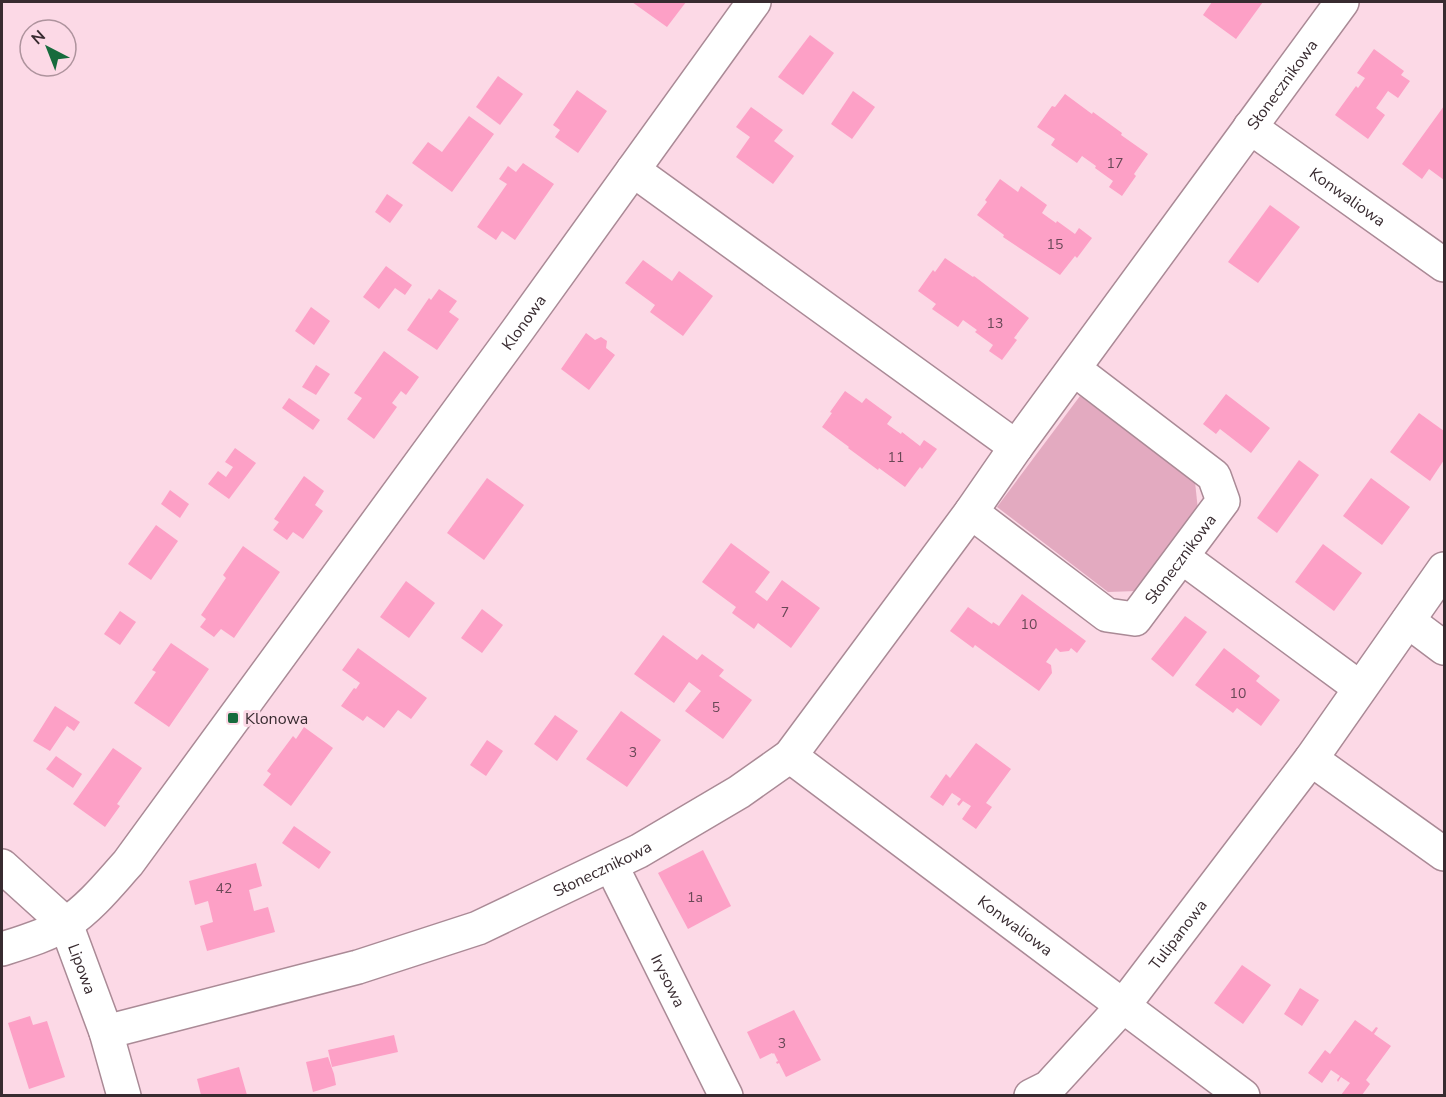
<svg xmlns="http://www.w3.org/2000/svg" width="1446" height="1097" font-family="'Nunito Sans',sans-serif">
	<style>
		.green { fill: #e3aac0 }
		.building { fill: #fda0c6 }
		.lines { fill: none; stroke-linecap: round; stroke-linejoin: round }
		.minor-casing { stroke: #aa8a96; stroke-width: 36 }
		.minor { stroke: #fff; stroke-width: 33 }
		.poi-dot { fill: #176b3d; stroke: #fcd9e6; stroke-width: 2 }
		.labels { text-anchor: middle; stroke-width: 6; stroke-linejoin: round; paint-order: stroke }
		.number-label { font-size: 14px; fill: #694856 }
		.street-label { font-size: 16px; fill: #382b30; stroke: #fcd9e6 }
		.poi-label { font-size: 16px; fill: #382b30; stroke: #fcd9e6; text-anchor: start }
	</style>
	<rect width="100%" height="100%" fill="#fcd9e6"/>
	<path class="green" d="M1080 396 1195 482 1198 510 1137 591 1108 592 997 507Z"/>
	<g class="building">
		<path d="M632 2H686L667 27Z"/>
		<path d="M1212 2H1263L1236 39 1203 15Z"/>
		<path d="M810 35 834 53 803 95 778 77Z"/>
		<path d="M1374 49 1404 71 1401 75 1410 81 1398 98 1388 91 1376 108 1385 115 1368 139 1335 115 1356 86 1358 88 1365 78 1357 73Z"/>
		<path d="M498 76 523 94 500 125 476 107Z"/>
		<path d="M577 90 607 111 578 153 555 137 560 130 553 125Z"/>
		<path d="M853 91 875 107 852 139 831 124Z"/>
		<path d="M1065 94 1092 114 1093 112 1122 133 1121 135 1148 154 1134 174 1136 176 1122 196 1109 187 1113 181 1095 168 1096 166 1082 156 1077 163 1051 145 1055 139 1037 127 1052 106 1055 107Z"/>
		<path d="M1444 106V180L1429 169 1422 179 1402 164Z"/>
		<path d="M751 107 783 130 774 141 794 156 773 184 736 157 750 137 736 127Z"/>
		<path d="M469 116 494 134 452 192 412 163 428 142 442 152Z"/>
		<path d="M523 163 554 184 515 240 502 231 496 240 477 227 507 184 499 179 508 166 516 172Z"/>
		<path d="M1000 179 1018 192 1021 186 1047 205 1042 213 1056 223 1057 221 1075 234 1079 228 1092 238 1077 258 1075 256 1060 275 1003 237 1004 235 977 215 987 202 985 200Z"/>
		<path d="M387 194 403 205 390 223 375 212Z"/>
		<path d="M1270 205 1300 227 1258 283 1228 262Z"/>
		<path d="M945 258 973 277 974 276 1029 318 1014 338 1017 340 1002 360 989 351 993 345 975 332 977 330 963 320 958 327 932 309 936 304 918 291 933 270 935 272Z"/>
		<path d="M643 260 672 281 679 271 713 296 683 336 650 312 655 305 625 283Z"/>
		<path d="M386 266 412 285 405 295 395 288 379 309 363 297Z"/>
		<path d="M439 289 457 301 449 312 459 319 437 350 407 330 429 298 431 300Z"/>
		<path d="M311 307 330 321 314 345 295 331Z"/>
		<path d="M586 333 595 340 601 337 607 341 606 348 615 355 589 390 561 369Z"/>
		<path d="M384 351 419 377 406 395 401 391 392 403 397 407 374 439 347 419 362 398 354 393Z"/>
		<path d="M316 365 330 374 316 395 302 387Z"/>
		<path d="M845 391 862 403 866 398 892 417 887 424 901 434 902 432 920 446 924 440 937 449 922 469 920 467 905 487 879 468 878 470 848 448 849 447 822 427 832 413 830 412Z"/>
		<path d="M1226 394 1270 428 1251 453 1220 429 1216 434 1203 424Z"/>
		<path d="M289 398 320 420 313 430 282 408Z"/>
		<path d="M1419 413 1444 431V460L1430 481 1390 452Z"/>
		<path d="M235 448 256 463 229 499 208 484 218 471 226 477 233 467 225 462Z"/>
		<path d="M1299 460 1319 475 1277 533 1257 518Z"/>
		<path d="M304 476 324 491 315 505 323 511 303 539 293 532 287 540 273 530 279 522 274 519Z"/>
		<path d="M487 478 524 505 484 560 447 533Z"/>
		<path d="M1371 478 1410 507 1382 545 1343 516Z"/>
		<path d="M170 490 189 504 180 518 161 504Z"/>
		<path d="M156 525 178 541 151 580 128 564Z"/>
		<path d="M731 543 770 572 755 592 767 601 782 580 820 608 791 648 758 623 754 629 732 613 736 607 702 582Z"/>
		<path d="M1323 544 1362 573 1334 611 1295 582Z"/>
		<path d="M243 546 280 572 234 638 221 629 214 637 200 627 206 619 201 615 226 578 223 575Z"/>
		<path d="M406 581 435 603 409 638 380 617Z"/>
		<path d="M1022 594 1086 641 1077 653 1071 648 1069 651 1060 652 1056 648 1046 662 1051 665 1052 673 1039 691 975 645 973 648 950 631 968 607 992 624 993 622 999 626Z"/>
		<path d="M482 609 503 625 482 653 461 638Z"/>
		<path d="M120 611 136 622 120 645 104 634Z"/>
		<path d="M1185 616 1207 632 1173 677 1151 659Z"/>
		<path d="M663 635 697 660 702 654 724 670 719 676 752 700 723 739 685 711 701 691 689 682 674 703 634 674Z"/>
		<path d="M171 643 209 669 169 727 134 703 156 672 152 670Z"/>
		<path d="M358 648 427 698 411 719 398 710 384 728 367 716 363 721 341 706 354 688 356 689 360 683 342 670Z"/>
		<path d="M1224 648 1260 676 1256 681 1280 700 1261 726 1237 708 1233 713 1195 685Z"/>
		<path d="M55 706 80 722 74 731 67 726 50 751 33 741Z"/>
		<path d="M621 711 661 740 627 787 586 759Z"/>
		<path d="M555 715 578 731 557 761 534 744Z"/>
		<path d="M304 727 333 748 291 806 263 785 271 774 267 771 293 736 296 739Z"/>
		<path d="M487 740 503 751 486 776 470 765Z"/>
		<path d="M976 743 1011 769 986 803 992 807 976 829 962 819 971 806 963 801 959 806 957 804 961 799 952 793 943 806 930 797 946 774 950 778Z"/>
		<path d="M113 748 142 768 117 804 120 806 105 827 73 804Z"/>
		<path d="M56 756 82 774 73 788 46 769Z"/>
		<path d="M294 826 331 852 319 869 282 843Z"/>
		<path d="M703 850 731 906 688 929 658 873Z"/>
		<path d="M256 863 262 886 249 890 254 911 268 907 275 932 207 951 200 926 213 922 208 901 195 905 189 881Z"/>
		<path d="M1242 965 1271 985 1243 1024 1214 1003Z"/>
		<path d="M1300 988 1319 1000 1302 1026 1284 1014Z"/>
		<path d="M794 1010 821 1060 786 1077 779 1063 777 1064 776 1062 778 1061 774 1053 773 1054 772 1053 760 1059 747 1032Z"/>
		<path d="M30 1016 33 1025 47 1021 65 1077 29 1089 8 1023Z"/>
		<path d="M1355 1020 1372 1032 1376 1027 1378 1028 1374 1034 1391 1046 1366 1080 1370 1084 1362 1095H1341L1350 1083 1341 1077 1338 1082 1337 1080 1340 1076 1331 1070 1322 1083 1308 1073 1325 1050 1330 1054Z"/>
		<path d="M394 1035 398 1052 332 1067 328 1050Z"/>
		<path d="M328 1057 334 1074 336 1085 313 1092 306 1062Z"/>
		<path d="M239 1067 247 1095H201L197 1079Z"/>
	</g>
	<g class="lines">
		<defs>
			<g id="minor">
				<path id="s1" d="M1250 127 1444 265"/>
				<path d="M633 170 1016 447"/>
				<path id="s2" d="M971 512 1107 615 1135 619 1223 501 1214 476 1074 369"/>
				<path d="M1182 557 1360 688"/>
				<path d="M1408 621 1444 648"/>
				<path id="s3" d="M790 756 1243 1096"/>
				<path d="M1311 759 1444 854"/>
				<path id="s4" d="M611 865 726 1096"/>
				<path id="s5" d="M2 866 66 924 106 1032 124 1096"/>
				<path id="s6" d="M2 949C21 943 51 934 67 923 91 907 109 884 128 863L517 331 754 2"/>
				<path id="s7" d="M106 1032 358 967 478 928 639 851 739 792 790 756 971 512 1016 447 1342 2"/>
				<path id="s8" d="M1031 1096 1049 1087 1123 1006 1311 759 1444 569"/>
			</g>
		</defs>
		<use href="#minor" class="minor-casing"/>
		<use href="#minor" class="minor"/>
	</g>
	<rect class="poi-dot" x="227" y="712" width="12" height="12" rx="3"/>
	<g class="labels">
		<g class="number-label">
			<text x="1115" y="168">17</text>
			<text x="1055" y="249">15</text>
			<text x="995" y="328">13</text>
			<text x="896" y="462">11</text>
			<text x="785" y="617">7</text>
			<text x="1029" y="629">10</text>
			<text x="1238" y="698">10</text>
			<text x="716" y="712">5</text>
			<text x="633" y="757">3</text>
			<text x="224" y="893">42</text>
			<text x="695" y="902">1a</text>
			<text x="782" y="1048">3</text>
		</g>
		<g class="street-label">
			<text dy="6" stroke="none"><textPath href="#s7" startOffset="1576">Słonecznikowa</textPath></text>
			<text dy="6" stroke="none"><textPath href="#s1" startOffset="120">Konwaliowa</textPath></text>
			<text dy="6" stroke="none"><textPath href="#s6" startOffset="826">Klonowa</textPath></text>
			<text dy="6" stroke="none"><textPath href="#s2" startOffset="274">Słonecznikowa</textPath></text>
			<text dy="6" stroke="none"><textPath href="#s7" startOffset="524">Słonecznikowa</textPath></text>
			<text dy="6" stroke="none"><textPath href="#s3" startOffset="282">Konwaliowa</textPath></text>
			<text dy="6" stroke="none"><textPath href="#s8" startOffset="220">Tulipanowa</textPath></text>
			<text dy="6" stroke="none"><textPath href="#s5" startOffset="134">Lipowa</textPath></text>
			<text dy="6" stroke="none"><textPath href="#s4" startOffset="129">Irysowa</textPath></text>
		</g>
		<g class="poi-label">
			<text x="245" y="724">Klonowa</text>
		</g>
	</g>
	<rect width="1446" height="1097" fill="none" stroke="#382b30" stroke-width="6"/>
	<g transform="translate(48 48) rotate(318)"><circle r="28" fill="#fcd9e6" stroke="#ae939d" stroke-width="1.5"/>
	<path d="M0-4.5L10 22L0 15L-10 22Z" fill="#176b3d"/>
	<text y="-9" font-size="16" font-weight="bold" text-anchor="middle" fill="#382b30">N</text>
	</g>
</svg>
